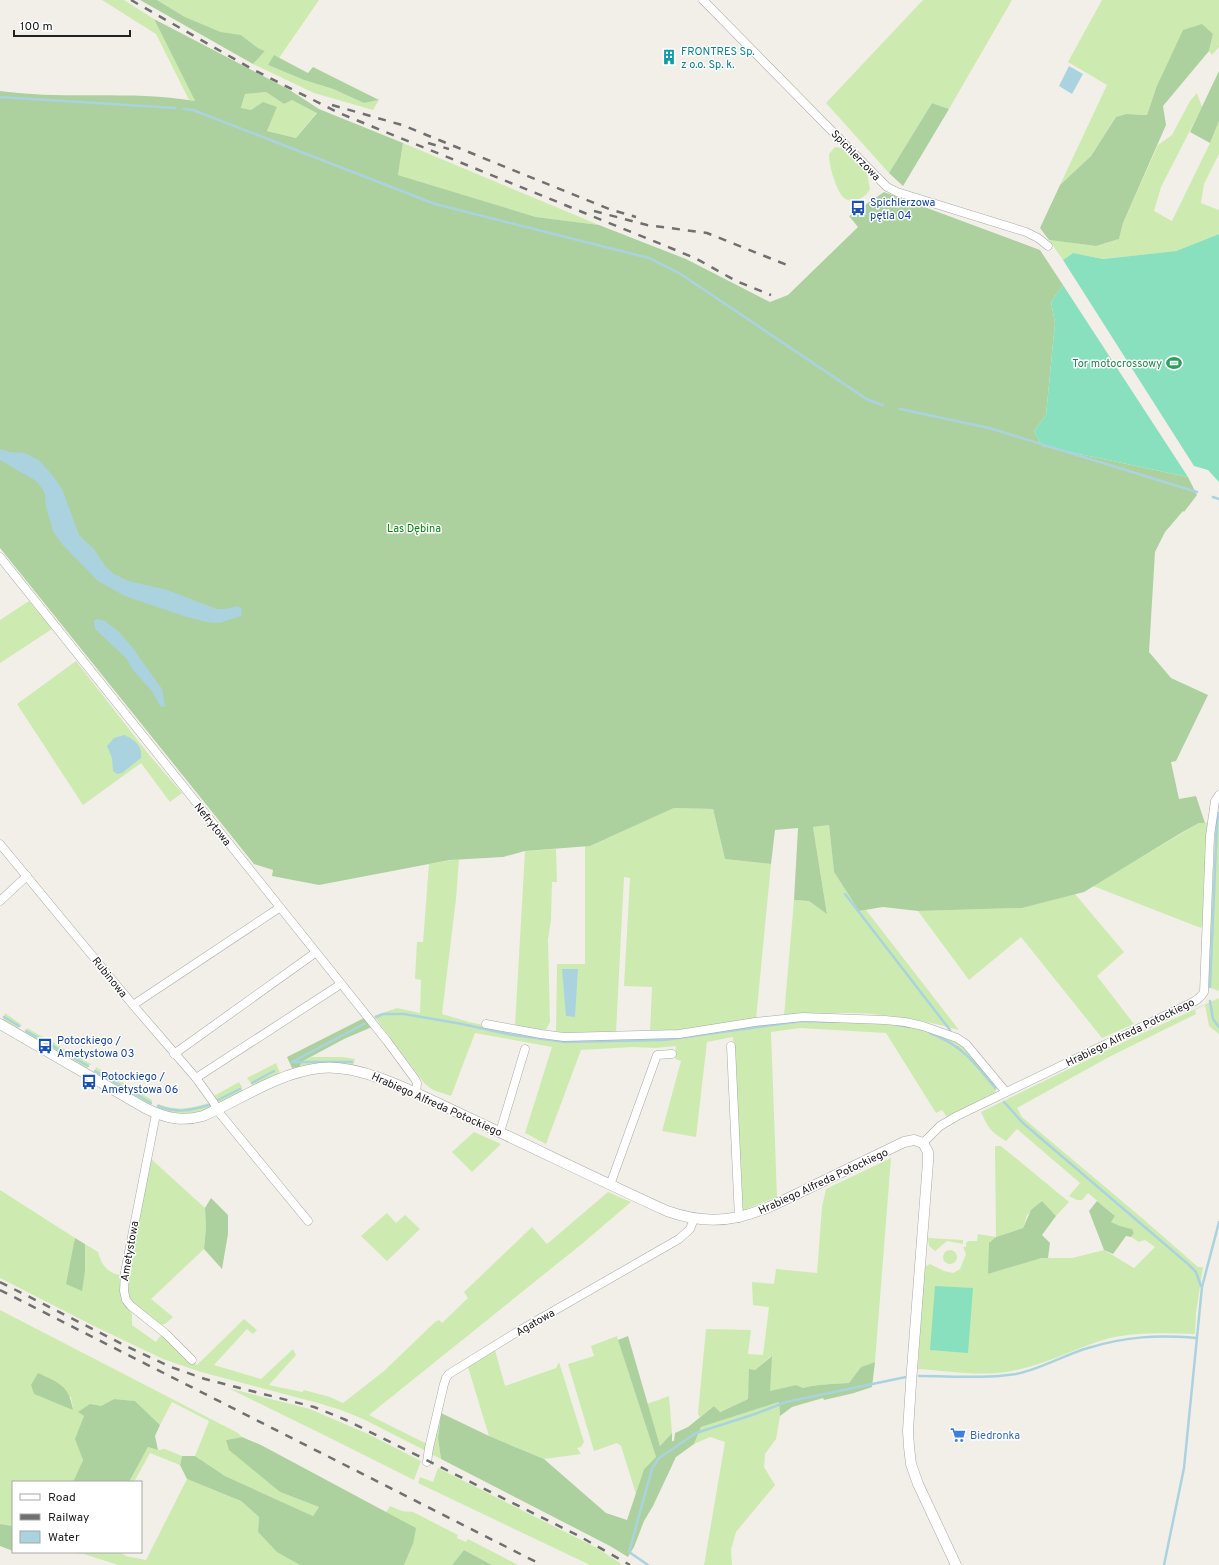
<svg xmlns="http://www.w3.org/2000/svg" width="1219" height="1565" font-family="Overpass,sans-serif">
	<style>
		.grass { fill: #cdebb0; fill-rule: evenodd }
		.forest { fill: #add19e; fill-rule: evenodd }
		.pitch { fill: #88e0be }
		.water { fill: #aad3df }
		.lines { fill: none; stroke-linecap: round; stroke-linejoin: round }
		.stream { stroke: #aad3df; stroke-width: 2.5 }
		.minor-casing { stroke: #a9a9a9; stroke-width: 9 }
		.tertiary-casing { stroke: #a9a9a9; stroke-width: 11 }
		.minor { stroke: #fff; stroke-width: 8 }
		.tertiary { stroke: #fff; stroke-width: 10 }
		.rail { stroke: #707070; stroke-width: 2.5; stroke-dasharray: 8 8; stroke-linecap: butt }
		.labels { text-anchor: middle; stroke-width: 3; stroke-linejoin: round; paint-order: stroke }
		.culture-label { font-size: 11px; fill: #0d838f; stroke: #fff; text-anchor: start }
		.street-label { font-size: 11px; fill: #222; stroke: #fff }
		.transit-label { font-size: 11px; fill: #164399; stroke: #fff; text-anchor: start }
		.leisure-label { font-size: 11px; fill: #27864d; stroke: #fff; text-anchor: end }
		.park-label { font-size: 11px; fill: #0c8416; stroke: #fff }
		.shop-label { font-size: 11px; fill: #366cbe; stroke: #fff; text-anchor: start }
	</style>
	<rect width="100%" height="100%" fill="#f2efe9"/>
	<g class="grass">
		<path d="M102 0H124L154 19 195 101 189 100 156 34Z"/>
		<path d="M157 0H319L279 58 274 56 268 65 304 80 333 89 364 103 379 100 373 110 314 93 253 64 265 51 258 48 242 36 221 32 185 17Z"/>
		<path d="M923 0H1012L949 109 932 103 889 173 826 103Z"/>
		<path d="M1102 0H1219V47L1212 55 1209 51 1213 34 1156 88 1147 115 1126 114 1116 117 1091 156 1060 185 1107 85 1068 62Z"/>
		<path d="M266 92 284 104 292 99 317 112 296 138 267 131 277 107 251 110 241 109 245 94Z"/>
		<path d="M1197 93 1202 107 1161 187 1154 211 1172 221 1210 143 1219 121V154L1204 184 1201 203 1219 210V234L1176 251 1103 259 1073 253 1063 260 1049 240 1096 246 1119 239 1123 223 1158 145 1172 135 1190 101Z"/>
		<path d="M403 143 599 225 536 217 398 175Z"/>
		<path d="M835 147 841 148 845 150 867 173 870 189C864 200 848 207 840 193 834 182 829 166 829 154Z"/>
		<path d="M29 601 52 629 0 663V620Z"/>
		<path d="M76 661 150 756 182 793 170 802 141 763 83 805 17 704Z"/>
		<path d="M674 808 713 809 725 859 771 864 756 1019 683 1030 650 1032 652 987 624 986 630 878 624 877 616 1032 565 1034 556 1031 557 964H585V846H590Z"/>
		<path d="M1217 816H1219V991L1208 987 1215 829Z"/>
		<path d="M1199 823H1208L1203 891V924L1201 928 1093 886Z"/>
		<path d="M829 825 834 872 859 911 866 910 959 1030C924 1020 889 1014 852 1013 830 1013 807 1015 784 1016L794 900 809 901 827 913 813 827Z"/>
		<path d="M556 849 557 882H552L551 920 548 940 550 1022 546 1030 515 1026 525 851Z"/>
		<path d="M459 859 456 899 442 1014 469 1022 530 1035 656 1039 793 1020 893 1023 932 1030 963 1045 998 1086 994 1094 947 1117 942 1110 936 1113 886 1033 800 1028 771 1032 777 1197 741 1211 733 1037 707 1042 696 1137 662 1131 681 1061 675 1059 676 1046 655 1048 633 1047 581 1050 546 1144 525 1133 552 1047 475 1033 451 1096 433 1090 425 1084 374 1016 397 1008 420 1013 421 980 415 979 417 942H423L429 864Z"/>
		<path d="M1075 894 1124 952 1097 976 1134 1024 1102 1038 1021 937 969 980 918 911 1022 908Z"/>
		<path d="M1219 998V1034L1209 1026 1205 1005 1195 1010 1196 1014 1109 1057 1017 1108 1022 1117 1142 1218 1198 1267H1203L1196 1313 1195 1334C1167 1333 1137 1332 1110 1338 1077 1347 1046 1365 1012 1371 982 1377 948 1371 918 1369L923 1273 926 1266 930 1264 944 1271 953 1273 960 1269 966 1254 963 1247H966V1243L968 1241H977L978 1234 996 1237 995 1146H1001L1069 1202 1056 1216 1042 1201 1027 1215 1023 1228 996 1237 988 1274 1042 1258H1072L1104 1250 1134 1268 1155 1247 1145 1240 1139 1242 1131 1237 1134 1233 1132 1229 1120 1226 1111 1222 1115 1216 1088 1193 1082 1200H1077L1069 1196 1080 1183 1017 1129 1006 1141C991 1132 988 1128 981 1112L1130 1039Z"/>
		<path d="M5 1013 22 1025 17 1028 3 1020Z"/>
		<path d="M27 1028 68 1051 65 1057 26 1034 25 1032Z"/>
		<path d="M75 1055 91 1064 87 1068 85 1069 71 1061Z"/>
		<path d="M312 1057H343L355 1059 353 1066 332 1063 299 1067 303 1061Z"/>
		<path d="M276 1063 280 1073 253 1086 247 1078Z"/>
		<path d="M96 1067 125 1084 122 1089H120L94 1074Z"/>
		<path d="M239 1082 242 1087V1092L220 1103 214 1096Z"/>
		<path d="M131 1087 152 1100 150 1105 129 1095 128 1092Z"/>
		<path d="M208 1103 211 1107C200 1118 171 1113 157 1110L156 1108 158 1104C177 1111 189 1109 208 1103Z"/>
		<path d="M474 1132 501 1144 472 1172 452 1152Z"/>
		<path d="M150 1158 205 1208 206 1227 204 1249 151 1299 173 1317 165 1324 159 1325 132 1305 127 1291V1274Z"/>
		<path d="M891 1158 875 1362 861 1367 849 1383C835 1384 815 1384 803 1388L796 1385 769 1392 771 1356 755 1370H750L748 1399 719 1412 714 1406 700 1417 698 1414 706 1329 751 1330 748 1354 763 1355 769 1307 753 1305 752 1282 774 1284 776 1269 817 1273 822 1207 826 1189Z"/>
		<path d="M0 1190 75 1238 74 1243 85 1271V1244L98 1252C101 1264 108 1274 121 1275L120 1294 132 1314V1325L156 1342 161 1335 189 1361 197 1365 244 1319 257 1330 253 1334 247 1329 214 1365 261 1379 293 1349 296 1355 269 1385 302 1392 304 1390 330 1397 343 1403 384 1371 435 1322 439 1320 442 1323 468 1298 464 1292 532 1227 547 1244 608 1192 631 1202 583 1243 369 1415 427 1444 426 1451 363 1419 341 1410 318 1403 201 1372 163 1359 94 1326 0 1278Z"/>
		<path d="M387 1213 396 1223 405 1215 420 1229 387 1261 361 1236Z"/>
		<path d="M928 1238 963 1240V1244L947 1241 935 1251 929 1246Z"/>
		<circle cx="950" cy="1257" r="7"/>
		<path d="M0 1310 238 1433 242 1437 226 1440 280 1492 319 1507 313 1516 225 1476 195 1456 209 1421 172 1402 160 1425 135 1401 114 1399 101 1406 78 1412 84 1416 80 1450 83 1460 73 1482H13V1526L0 1524ZM34 1394 71 1397 73 1409Z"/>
		<path d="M617 1336 656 1457 644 1469 636 1494 621 1446 617 1443 594 1451 568 1364 594 1356 591 1346Z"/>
		<path d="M495 1350 505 1386 556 1368 559 1362 584 1442 581 1447 577 1448 581 1454 544 1459 489 1436 468 1367Z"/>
		<path d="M228 1388 310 1409 368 1434 421 1461 414 1480 322 1434Z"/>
		<path d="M669 1396 672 1433 660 1446 647 1404Z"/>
		<path d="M779 1402 780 1416 776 1439 765 1454 764 1467 775 1485 736 1532 731 1550 732 1565H704L725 1442 710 1437 694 1444 701 1427Z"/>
		<path d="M440 1419 438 1438 441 1459 431 1454Z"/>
		<path d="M148 1447 158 1450 165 1449 182 1456 180 1465 150 1453 134 1482H129Z"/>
		<path d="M438 1468 597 1548 620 1563V1565H590L418 1483 420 1477 433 1482Z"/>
		<path d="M187 1479 241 1501 259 1517 258 1532 277 1551 300 1565H118L84 1554 63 1552H120L126 1556 146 1560Z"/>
		<path d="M390 1506 402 1511 413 1512 458 1535 457 1538 466 1542 468 1539 518 1565H492L464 1550 452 1565H404L413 1544 386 1512Z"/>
	</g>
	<g class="forest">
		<path d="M140 0H157L185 17 221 32 241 35 258 48 265 51 253 64Z"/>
		<path d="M154 19 288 89 319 109 403 143 398 175 536 217 599 225 686 259 770 302 788 295 858 227 849 216 884 192 1040 250 1063 285 1051 302 1055 323 1046 415 1034 431 1042 446 1188 477 1197 495 1184 512 1183 511 1165 532 1155 552 1149 652 1171 678 1208 695 1176 761 1171 762 1179 799 1196 796 1205 823H1199L1181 833 1084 892 1022 908 918 911 883 907 859 911 834 872 829 825 813 827 827 914 809 901 794 900 798 828 775 830 771 864 725 859 713 809 674 808 590 846 525 851 503 857 450 860 319 885 272 876 273 870 254 864 0 548V91C64 100 130 90 195 101ZM266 92 284 104 292 100 317 113 296 138 267 131 277 107 263 102 251 110 241 108 245 94Z"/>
		<path d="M1202 24 1213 34 1209 51 1163 106 1166 125 1123 223 1119 239 1096 246 1049 240 1040 228 1060 185 1091 156 1116 117 1126 114 1147 115 1156 88 1183 30Z"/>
		<path d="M274 55 308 73 313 67 379 100 364 103 333 89 304 80 268 65Z"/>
		<path d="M1219 71V121L1210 143 1190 132Z"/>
		<path d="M932 103 949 109 903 186 889 173Z"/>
		<path d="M364 1018 372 1027 344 1039 303 1061 299 1067 292 1068 287 1057Z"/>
		<path d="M211 1198 228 1215V1234L222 1269 204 1249 206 1227 205 1208Z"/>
		<path d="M1042 1201 1056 1216 1042 1235 1050 1243 1048 1258H1042L988 1274 989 1243 996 1237 1023 1228 1031 1210Z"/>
		<path d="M1097 1201 1115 1216 1111 1222 1120 1226 1132 1229 1134 1233 1131 1237 1126 1236 1113 1254 1104 1250 1089 1211Z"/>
		<path d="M75 1238 85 1244V1271L82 1291 66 1284Z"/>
		<path d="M628 1336 660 1446 672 1433V1441H674L675 1433 688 1427 714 1406 720 1412 748 1399 749 1369 755 1370 772 1356 770 1391 796 1385 803 1388C815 1384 835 1384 849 1383L861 1367 875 1362 872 1387 854 1393 824 1400 823 1398 792 1407 780 1416 779 1402 701 1427 694 1444 676 1457 653 1506 644 1521 634 1547 628 1557 610 1546 441 1459 438 1438 441 1413 489 1436 544 1459 606 1513 627 1520 644 1469 656 1457 618 1340Z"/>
		<path d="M38 1373C59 1383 69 1385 73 1410L34 1394 31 1385Z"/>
		<path d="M114 1399 135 1401 160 1425 155 1436 158 1450 148 1447 129 1482H73L83 1460 75 1439 84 1416 78 1412 90 1404 101 1406Z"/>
		<path d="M242 1437 261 1445 416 1528 413 1544 404 1565H300L277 1552 258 1532 259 1517 241 1501 187 1479 180 1465 182 1456H195L225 1476 313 1516 319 1507 280 1492 229 1450 226 1440Z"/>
		<path d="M0 1524 13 1526V1551L0 1546Z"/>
		<path d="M464 1550 492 1565H452Z"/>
	</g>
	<g class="pitch">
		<path d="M1219 234V482L1208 470 1194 466 1063 260 1073 253 1103 259 1176 251Z"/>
		<path d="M1063 285 1188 477 1042 446 1034 431 1046 415 1055 323 1051 302Z"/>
		<path d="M935 1286 973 1288 968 1353 930 1350Z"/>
	</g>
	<g class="water">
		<path d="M1069 66 1083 74 1072 94 1059 86Z"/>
		<path d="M0 449 9 452 25 453 40 461 53 476 62 489 79 535 93 548 106 567 114 574 128 581 167 590 217 609H225L238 606 242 609 241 616 219 623 208 622 190 618 125 596 98 581 63 545 53 531 46 506 45 494 41 487 36 481 0 460Z"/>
		<path d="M97 619 105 621 118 631 132 647 162 689 165 707 160 706 152 691 133 670 126 658 95 629 94 620Z"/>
		<path d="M124 735C134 739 143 746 141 758L122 773 117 774 113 771 112 758 107 746 114 738Z"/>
		<path d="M562 969H578L575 1017 566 1016Z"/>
	</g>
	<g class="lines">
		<g class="stream">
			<path d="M0 97 175 108"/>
			<path d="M184 109 193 110 435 204 649 258 679 273 868 400 883 405"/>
			<path d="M900 409 989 428 1197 492"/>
			<path d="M1213 497 1219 499"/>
			<path d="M845 894 950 1030"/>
			<path d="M1210 987 1217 823 1219 813"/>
			<path d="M1210 1001 1213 1019 1219 1027"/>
			<path d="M4 1017 19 1026"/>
			<path d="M376 1017 383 1014H404L462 1024 513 1035 565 1042 664 1040 802 1021 835 1022"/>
			<path d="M897 1025 910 1027"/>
			<path d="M26 1031 88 1066"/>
			<path d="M930 1033C962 1045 975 1063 995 1088"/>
			<path d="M292 1062 364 1024"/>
			<path d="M293 1062H352"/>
			<path d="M95 1071 121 1086"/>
			<path d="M252 1083 274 1071"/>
			<path d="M132 1092 151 1103"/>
			<path d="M218 1100 240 1089"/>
			<path d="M1004 1102 1023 1123 1188 1264 1196 1272 1201 1286"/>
			<path d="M158 1106C177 1113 189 1111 209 1105"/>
			<path d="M919 1376C951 1376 984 1379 1016 1374 1041 1369 1064 1355 1088 1348 1128 1336 1156 1335 1197 1338"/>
			<path d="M648 1565 629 1552 652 1469 659 1458 696 1433 755 1414 786 1402 906 1377"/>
			<path d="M1164 1565 1184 1468 1202 1287 1219 1222"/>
		</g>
		<defs>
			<g id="minor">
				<path d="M703 0 887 187 897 192 1026 232 1038 238 1048 246"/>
				<path d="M0 557 387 1041 415 1079 417 1083 416 1094"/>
				<path d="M0 844 133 1005 196 1078 214 1103 217 1110 308 1221"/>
				<path d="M0 901 27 876"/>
				<path d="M133 1005 279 908"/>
				<path d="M486 1024 541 1034 564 1037 679 1034 755 1022 803 1017 885 1020 905 1022 923 1026 957 1038 966 1044 1006 1092"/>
				<path d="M731 1046 739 1218"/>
				<path d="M174 1054 315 953"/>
				<path d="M196 1078 341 984"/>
				<path d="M156 1114 125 1272 124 1291 126 1300 131 1306 165 1333 192 1360"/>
				<path d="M500 1132 525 1049"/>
				<path d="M923 1143 940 1126 957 1116 1187 1005C1194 1002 1200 999 1204 992L1210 836 1215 801 1219 795"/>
				<path d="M610 1185 657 1055 672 1054"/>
				<path d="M427 1462 429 1448 444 1384 446 1378 449 1374 517 1332 679 1239 690 1229 694 1219"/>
			</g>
			<path id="tertiary" d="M0 1024 145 1108C165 1118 182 1122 203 1116 242 1099 277 1073 320 1068 364 1063 425 1098 465 1116 532 1147 599 1180 667 1211 725 1232 760 1212 811 1187 842 1172 873 1157 904 1142L914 1140 923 1143 928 1152V1162L911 1383 908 1431 909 1447 911 1464 918 1484 956 1565"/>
		</defs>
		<use href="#minor" class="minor-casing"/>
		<use href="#tertiary" class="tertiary-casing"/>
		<use href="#minor" class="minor"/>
		<use href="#tertiary" class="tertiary"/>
		<g class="rail">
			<path d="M131 0 252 69 339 113 673 249 697 259 736 281 771 295"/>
			<path d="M332 105 402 125 609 209 636 217"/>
			<path d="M428 143 449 149"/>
			<path d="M594 211 647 225 707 233 787 265"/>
			<path d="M0 1282 128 1347 171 1367 205 1379 314 1407 346 1420 579 1536 630 1565"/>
			<path d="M0 1290 542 1565"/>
		</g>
	</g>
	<defs>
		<symbol id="building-bare" viewBox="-9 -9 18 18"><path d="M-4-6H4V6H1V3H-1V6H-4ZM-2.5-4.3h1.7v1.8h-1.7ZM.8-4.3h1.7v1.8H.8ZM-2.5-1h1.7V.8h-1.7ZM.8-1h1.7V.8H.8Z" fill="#0f9aa8" stroke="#fff" stroke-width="2.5" paint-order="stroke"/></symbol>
		<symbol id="bus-bare" viewBox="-9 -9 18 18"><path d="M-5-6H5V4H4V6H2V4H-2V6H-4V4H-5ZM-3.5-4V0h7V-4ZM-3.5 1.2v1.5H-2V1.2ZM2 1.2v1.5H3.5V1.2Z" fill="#1a4fb4" stroke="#fff" stroke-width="2.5" paint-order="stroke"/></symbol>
		<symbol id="stadium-bare" viewBox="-9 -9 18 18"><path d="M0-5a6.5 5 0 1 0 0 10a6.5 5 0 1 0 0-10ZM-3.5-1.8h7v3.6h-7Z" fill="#2e9e5b" stroke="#fff" stroke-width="2.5" paint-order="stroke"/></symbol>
		<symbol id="supermarket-bare" viewBox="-9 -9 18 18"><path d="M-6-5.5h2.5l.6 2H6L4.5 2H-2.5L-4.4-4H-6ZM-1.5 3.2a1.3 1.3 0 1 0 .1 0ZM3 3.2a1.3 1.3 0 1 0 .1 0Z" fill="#3f7fe0" stroke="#fff" stroke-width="2.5" paint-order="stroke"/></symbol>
	</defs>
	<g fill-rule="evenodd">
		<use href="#building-bare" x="658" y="46" width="22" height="22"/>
		<use href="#bus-bare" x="847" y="197" width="22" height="22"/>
		<use href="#stadium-bare" x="1163" y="352" width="22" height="22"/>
		<use href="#bus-bare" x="34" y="1035" width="22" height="22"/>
		<use href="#bus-bare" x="78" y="1071" width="22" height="22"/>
		<use href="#supermarket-bare" x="947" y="1424" width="22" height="22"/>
	</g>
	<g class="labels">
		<g class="culture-label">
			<text x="681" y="55">FRONTRES Sp.<tspan x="681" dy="13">z o.o. Sp. k.</tspan></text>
		</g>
		<g class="street-label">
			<text transform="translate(856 155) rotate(46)" y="4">Spichlerzowa</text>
			<text transform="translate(213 824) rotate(51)" y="4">Nefrytowa</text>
			<text transform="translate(110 977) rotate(51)" y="4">Rubinowa</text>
			<text transform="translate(1130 1032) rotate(-26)" y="4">Hrabiego Alfreda Potockiego</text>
			<text transform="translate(437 1104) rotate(24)" y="4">Hrabiego Alfreda Potockiego</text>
			<text transform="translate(823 1181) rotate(-25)" y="4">Hrabiego Alfreda Potockiego</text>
			<text transform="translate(129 1251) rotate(-80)" y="4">Ametystowa</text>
			<text transform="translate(535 1322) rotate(-30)" y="4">Agatowa</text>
		</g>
		<g class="transit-label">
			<text x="870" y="206">Spichlerzowa<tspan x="870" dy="13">pętla 04</tspan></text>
			<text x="57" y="1044">Potockiego /<tspan x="57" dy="13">Ametystowa 03</tspan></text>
			<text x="101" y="1080">Potockiego /<tspan x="101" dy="13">Ametystowa 06</tspan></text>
		</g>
		<g class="leisure-label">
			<text x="1162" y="367">Tor motocrossowy</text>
		</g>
		<g class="park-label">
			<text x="414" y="532">Las Dębina</text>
		</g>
		<g class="shop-label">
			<text x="970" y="1439">Biedronka</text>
		</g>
	</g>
	<rect x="12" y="1481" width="130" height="72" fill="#ffffff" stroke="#a7a7a7"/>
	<rect x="20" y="1494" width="20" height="6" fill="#ffffff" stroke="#a7a7a7"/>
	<text x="48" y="1501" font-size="12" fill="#222222">Road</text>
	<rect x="20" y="1514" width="20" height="6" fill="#707070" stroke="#a7a7a7"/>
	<text x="48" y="1521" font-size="12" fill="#222222">Railway</text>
	<rect x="20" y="1531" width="20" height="12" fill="#aad3df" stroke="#a7a7a7"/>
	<text x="48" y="1541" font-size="12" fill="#222222">Water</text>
	<path d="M14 30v6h116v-6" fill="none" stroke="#222222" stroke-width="2"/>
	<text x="20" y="30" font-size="12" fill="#222222" stroke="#ffffff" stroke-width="3" paint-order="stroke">100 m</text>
</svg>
